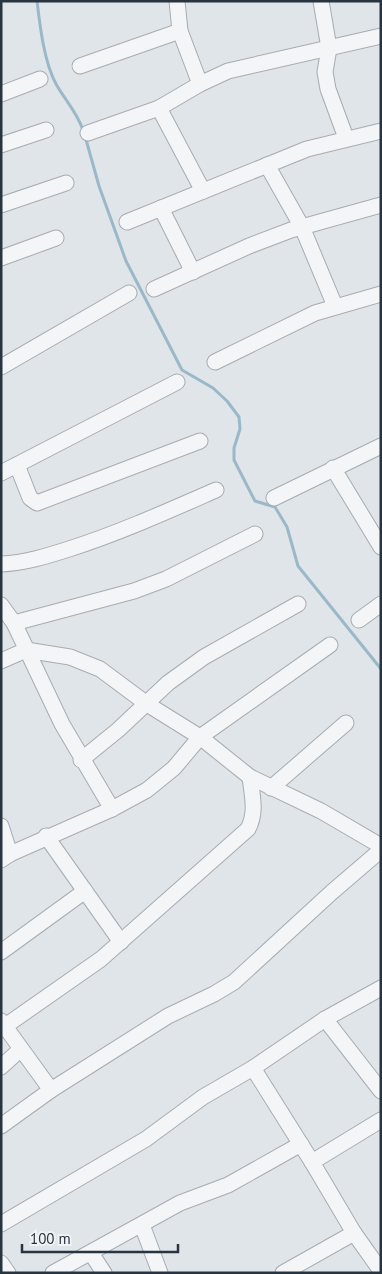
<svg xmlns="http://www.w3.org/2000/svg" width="382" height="1274" font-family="'PT Sans',sans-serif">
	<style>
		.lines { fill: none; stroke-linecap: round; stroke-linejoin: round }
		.stream { stroke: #9bb8c9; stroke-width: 3 }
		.minor-casing { stroke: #a5acb3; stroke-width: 17 }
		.minor { stroke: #f3f5f7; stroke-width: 15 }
	</style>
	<rect width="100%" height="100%" fill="#e0e5e9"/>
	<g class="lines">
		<g class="stream">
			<path d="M37 1C40 26 44 62 56 84 65 100 77 112 83 130"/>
			<path d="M85 136 99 186 126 261 182 370 213 388 227 401 239 417 240 429 234 448V460L255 501 275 507 287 527 298 566 381 669"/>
		</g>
		<defs>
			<g id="minor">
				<path d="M177 1 180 31 200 84"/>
				<path d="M321 1 329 48 325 72 328 89 346 138"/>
				<path d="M80 66 180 31"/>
				<path d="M1 94 40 79"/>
				<path d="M159 108 203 191"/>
				<path d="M88 133 159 108 200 84 228 71 381 36"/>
				<path d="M1 145 46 130"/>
				<path d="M267 165 302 227 335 306"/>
				<path d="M1 205 66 183"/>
				<path d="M161 208 193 272"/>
				<path d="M127 222 307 149 381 131"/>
				<path d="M1 258 56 238"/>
				<path d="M154 289 249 246 291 230 381 205"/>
				<path d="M215 362 315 313 381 294"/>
				<path d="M1 367 129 293"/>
				<path d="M17 465 30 498 37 503 200 441"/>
				<path d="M333 468 381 547"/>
				<path d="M1 473 177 382"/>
				<path d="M274 498 381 446"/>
				<path d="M1 564C25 563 47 556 69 549 119 533 168 511 216 490"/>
				<path d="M1 605 14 623 62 724 112 809"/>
				<path d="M359 620 381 604"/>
				<path d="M14 623 134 591 166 579 255 534"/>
				<path d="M1 661 26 650 70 657 100 669 147 704 200 737 250 777 321 811 381 846"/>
				<path d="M81 760 118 730 168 683 204 657 298 604"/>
				<path d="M271 788 346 723"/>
				<path d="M1 826 10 854"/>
				<path d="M46 836 121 942"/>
				<path d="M1 860 10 854 112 809 147 790 174 768 200 737 330 645"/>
				<path d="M1 952 85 891"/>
				<path d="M325 1019 381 1091"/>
				<path d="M1 1021 51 1090"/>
				<path d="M1 1029 101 959 248 829C257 812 252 796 250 777"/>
				<path d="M1 1067 21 1049"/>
				<path d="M253 1068 312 1162 354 1233 381 1271"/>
				<path d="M1 1126 51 1090 168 1016 214 994 234 982 332 892 381 850"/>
				<path d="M312 1162 381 1120"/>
				<path d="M1 1224 146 1139 203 1097 253 1068 325 1019 381 988"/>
				<path d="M142 1225 160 1273"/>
				<path d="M91 1253 104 1273"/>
				<path d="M1 1263 8 1273"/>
				<path d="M53 1273 180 1203 228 1185 301 1144"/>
				<path d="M283 1273 354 1233"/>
			</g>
		</defs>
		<use href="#minor" class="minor-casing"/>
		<use href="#minor" class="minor"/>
	</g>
	<rect width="382" height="1274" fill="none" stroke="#283440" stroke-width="5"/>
	<path d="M22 1244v8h156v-8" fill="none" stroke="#283440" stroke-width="2.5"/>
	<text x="30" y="1244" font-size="15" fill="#283440" stroke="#eff3f6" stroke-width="4" paint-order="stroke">100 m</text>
</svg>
